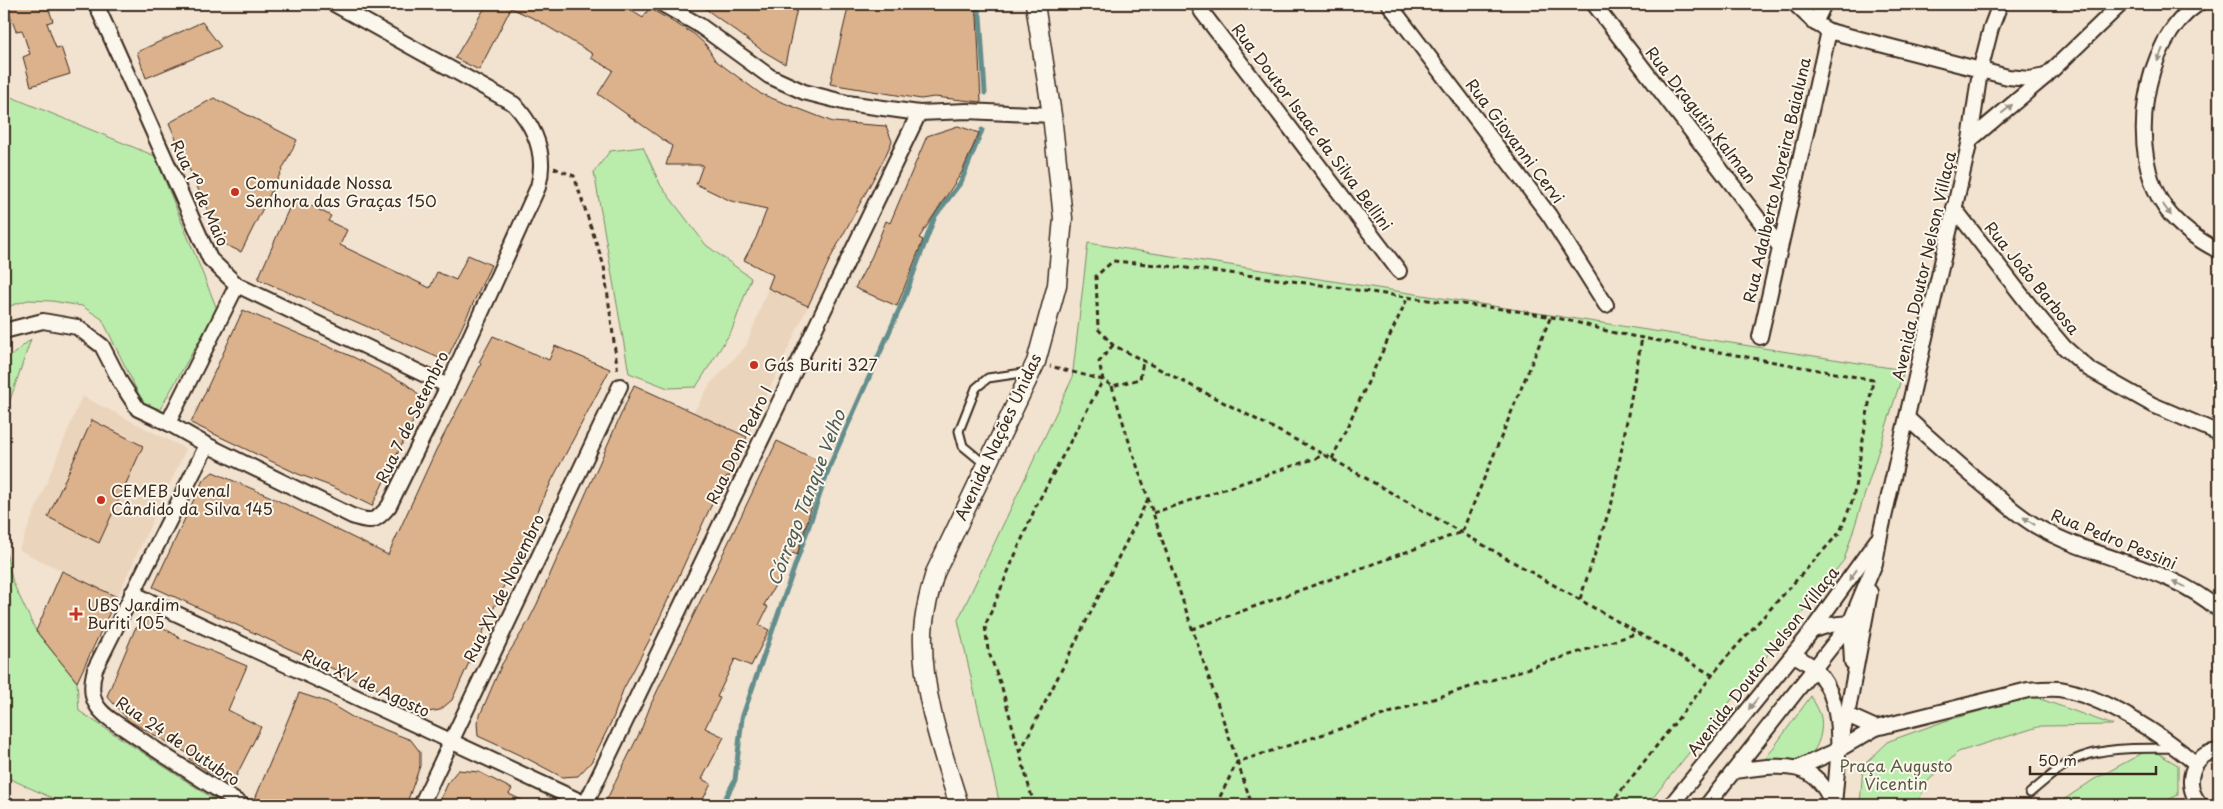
<svg xmlns="http://www.w3.org/2000/svg" width="2223" height="809" font-family="'Playpen Sans',sans-serif">
	<style>
		.built { fill: #ebd4bc }
		.green { fill: #baecac; stroke: #7a8b65 }
		.lines { fill: none; stroke-linecap: round; stroke-linejoin: round }
		.stream { stroke: #648e8c; stroke-width: 5 }
		.building { fill: #dcb28d; stroke: #3b2a1e }
		.service-casing { stroke: #3b2a1e; stroke-width: 11 }
		.minor-casing { stroke: #3b2a1e; stroke-width: 18 }
		.tertiary-casing { stroke: #3b2a1e; stroke-width: 21 }
		.path { stroke: #3b2a1e; stroke-width: 3; stroke-dasharray: 5 4; stroke-linecap: butt }
		.service { stroke: #fbf7ec; stroke-width: 7 }
		.minor { stroke: #fbf7ec; stroke-width: 14 }
		.tertiary { stroke: #fbf7ec; stroke-width: 18 }
		.oneway { fill: #9b9085 }
		.poi-dot { fill: #c8321e; stroke: #fbf7ec; stroke-width: 2 }
		.labels { text-anchor: middle; stroke-width: 4; stroke-linejoin: round; paint-order: stroke }
		.street-label { font-size: 16px; fill: #3b2a1e; stroke: #fbf7ec }
		.poi-label { font-size: 16px; fill: #3b2a1e; stroke: #fbf7ec; text-anchor: start }
		.park-label { font-size: 16px; fill: #5b5a42; stroke: #fbf7ec }
		.water-label { font-size: 18px; font-style: italic; fill: #4f5c55; stroke: #fbf7ec }
	</style>
	<rect width="100%" height="100%" fill="#f2e2d0"/>
	<filter id="ink" filterUnits="userSpaceOnUse"><feTurbulence type="fractalNoise" baseFrequency=".02" numOctaves="2"/><feDisplacementMap in="SourceGraphic" scale="10" xChannelSelector="R" yChannelSelector="G"/><feConvolveMatrix kernelMatrix="1 2 1 2 8 2 1 2 1" color-interpolation-filters="sRGB"/></filter>
	<g filter="url(#ink)">
		<g class="built">
			<path d="M768 288 808 306 747 437 694 412 710 384 746 346Z"/>
			<path d="M82 396 186 449 117 597 19 550Z"/>
		</g>
		<g class="green">
			<path d="M4 94 155 156 217 309 159 411 143 403 102 319 82 306 52 301 28 300 4 308Z"/>
			<path d="M643 147 661 186 706 245 751 278 732 330 696 387 668 388 629 373 594 172 610 151Z"/>
			<path d="M1088 243 1904 370 1844 560 1647 805H1000L958 620 1072 379Z"/>
			<path d="M31 339 9 403 4 438V362Z"/>
			<path d="M4 544 13 583 36 631 77 682 79 711 223 805H67L4 776Z"/>
			<path d="M1811 696C1814 702 1818 708 1820 714 1825 729 1818 755 1801 761 1790 765 1776 760 1766 758Z"/>
			<path d="M2032 696 2113 725 2041 726 1958 752 1926 783 1917 805H1860L1863 766 1889 741 1945 721Z"/>
			<path d="M2150 749 2178 765V795L2158 805H2056L2093 780Z"/>
		</g>
		<g class="lines">
			<g class="stream">
				<path d="M976 4 980 16 985 93"/>
				<path d="M722 805 735 780 742 718 830 465 903 301 935 216 961 182 982 130"/>
			</g>
		</g>
		<g class="building">
			<path d="M14 4H47L53 21 47 23 56 48 61 47 70 74 31 86 23 57 30 54 22 30 16 31 7 7Z"/>
			<path d="M487 4H621L643 18 649 8 694 34 706 45 715 60 761 94 833 122 886 126 892 141 884 159 831 257 808 306 768 288 773 275 744 260 756 238 767 209 731 201 696 184 703 165H666L672 146 598 94 613 70 591 58 593 54 537 20 511 8 479 70 455 58Z"/>
			<path d="M699 4H798L785 64 763 51Z"/>
			<path d="M849 4H973L977 15 981 102 934 97 921 99 830 84Z"/>
			<path d="M202 22 221 47 146 78 137 52Z"/>
			<path d="M214 98 297 140 241 252 222 243 169 123Z"/>
			<path d="M958 126 979 133 962 172 919 238 923 240 897 306 855 288 872 256 886 221 890 223 927 136Z"/>
			<path d="M294 197 331 216 328 221 347 230 340 245 430 288 437 272 456 280 468 255 491 265 446 361 258 279Z"/>
			<path d="M243 310 353 357 405 383 415 391 423 401 372 506 333 487 298 474 191 423Z"/>
			<path d="M493 336 549 360 555 346 610 369 552 480 452 700 440 710 428 712 153 587 203 480 213 472 269 496 388 555 436 450 481 364 479 362Z"/>
			<path d="M634 385 747 437 729 477 727 476 709 510 650 639 623 690 614 716 592 761 578 776 562 777 528 759 478 736 477 722 502 664 528 622 537 604Z"/>
			<path d="M92 420 143 446 99 543 48 517Z"/>
			<path d="M777 441 819 461 814 473 821 476 797 555 793 553 764 605 768 607 759 625 769 630 751 666 735 659 717 697 720 698 705 728 724 737 702 779 711 784 700 805H604L641 730 651 704Z"/>
			<path d="M62 571 117 597 77 682 36 631Z"/>
			<path d="M149 619 182 639 247 666 228 710 261 727 231 786 189 759 191 755 129 721 107 696 135 629Z"/>
			<path d="M299 693 327 702 352 717 411 740 420 752V766L406 805H266L255 799Z"/>
			<path d="M458 770 479 772 512 789 509 794 532 805H438L449 781Z"/>
		</g>
		<g class="lines">
			<defs>
				<g id="service">
					<path d="M986 465 963 446 959 431 976 388 988 378 1029 372"/>
					<path d="M2030 793C2046 780 2062 764 2081 757 2110 746 2144 749 2175 748"/>
				</g>
				<g id="minor">
					<path d="M96 4 210 259 237 285 448 386"/>
					<path d="M662 4 699 25 769 76 804 92 847 103 919 113 967 111 1052 115"/>
					<path d="M1198 4 1202 12 1399 271"/>
					<path d="M1389 4 1549 215 1606 305"/>
					<path d="M1594 4 1780 247"/>
					<path d="M1795 4 1815 23 1829 31 2008 77 2029 79 2046 76"/>
					<path d="M2198 4C2142 41 2126 154 2166 209 2180 228 2198 240 2219 251"/>
					<path d="M1815 23 1824 4"/>
					<path d="M1970 140 2046 76 2121 4"/>
					<path d="M1954 208 2033 310 2064 347 2089 369 2153 405 2219 433"/>
					<path d="M237 285 168 423 207 445 352 516C371 523 376 522 389 506L448 386 538 187C547 155 536 128 514 104L334 4"/>
					<path d="M4 331 43 321 77 327 102 346 121 383 138 409 168 423"/>
					<path d="M1760 337 1829 31"/>
					<path d="M1907 418C1930 439 1953 459 1976 479 1996 495 2014 513 2036 526 2094 560 2168 565 2219 610"/>
					<path d="M207 445 95 669C92 680 90 693 96 704 103 717 120 725 131 733 168 758 205 782 242 805"/>
					<path d="M132 593 586 804"/>
					<path d="M1813 630 1830 625 1850 623 1852 662"/>
					<path d="M1793 655C1852 680 1838 754 1834 805"/>
					<path d="M1847 715 1876 728"/>
					<path d="M1838 750 1847 715 1870 592"/>
					<path d="M1798 768 1838 750 1876 728 2028 690C2039 689 2049 688 2059 689 2102 695 2163 736 2195 763"/>
					<path d="M1734 771C1775 766 1817 756 1832 805"/>
					<path d="M421 805 620 386"/>
					<path d="M585 805 919 113"/>
					<path d="M1671 805 1805 640 1877 540"/>
					<path d="M1707 805 1850 623 1875 563 1880 535 1970 140 1980 71 1991 28 2000 4"/>
					<path d="M2201 805C2182 787 2191 752 2219 751"/>
				</g>
				<path id="tertiary" d="M959 805C942 751 921 691 923 633 924 612 929 593 935 573L1036 362 1057 285 1063 218 1052 115 1035 4"/>
			</defs>
			<use href="#service" class="service-casing"/>
			<use href="#minor" class="minor-casing"/>
			<use href="#tertiary" class="tertiary-casing"/>
			<g class="path">
				<path d="M554 168 574 176 604 266 618 373"/>
				<path d="M1113 345 1099 362 1103 380 1112 386 1140 379 1143 361"/>
				<path d="M1112 386 1131 448 1252 805"/>
				<path d="M1332 459 1408 297"/>
				<path d="M1153 513 1325 455"/>
				<path d="M1580 599 1612 502 1642 338"/>
				<path d="M1192 629 1462 532 1551 316"/>
				<path d="M1020 752 1148 499"/>
				<path d="M1034 805 1002 688 988 650 985 626 1036 506 1103 380 1050 366"/>
				<path d="M1216 805 1237 762 1638 633"/>
				<path d="M1610 805 1725 659 1840 532 1853 499 1873 380 1610 332C1547 311 1479 307 1413 298 1313 284 1213 269 1113 261L1096 276 1098 329 1113 345 1325 455 1712 675"/>
			</g>
			<use href="#service" class="service"/>
			<use href="#minor" class="minor"/>
			<use href="#tertiary" class="tertiary"/>
		</g>
		<defs><path id="oneway-solid" d="M-6-.8H1V-3.2L6.5 0L1 3.2V.8H-6Z" transform="scale(1.25)"/></defs>
		<g class="oneway">
			<use href="#oneway-solid" transform="translate(2160 55) rotate(112)"/>
			<use href="#oneway-solid" transform="translate(2007 109) rotate(-40)"/>
			<use href="#oneway-solid" transform="translate(2167 210) rotate(54)"/>
			<use href="#oneway-solid" transform="translate(2029 521) rotate(-146)"/>
			<use href="#oneway-solid" transform="translate(1853 575) rotate(125)"/>
			<use href="#oneway-solid" transform="translate(2179 584) rotate(-155)"/>
			<use href="#oneway-solid" transform="translate(1753 704) rotate(129)"/>
		</g>
	</g>
	<g class="poi-dot">
		<circle cx="235" cy="192" r="5"/>
		<circle cx="754" cy="365" r="5"/>
		<circle cx="101" cy="500" r="5"/>
		<path d="M73.5 606.5h5v5h5v5h-5v5h-5v-5h-5v-5h5z"/>
	</g>
	<g class="labels">
		<g class="street-label">
			<text transform="translate(1701 115) rotate(52)" y="6">Rua Dragutin Kalman</text>
			<text transform="translate(1312 127) rotate(53)" y="6">Rua Doutor Isaac da Silva Bellini</text>
			<text transform="translate(1515 141) rotate(53)" y="6">Rua Giovanni Cervi</text>
			<text transform="translate(1777 180) rotate(-77)" y="6">Rua Adalberto Moreira Baialuna</text>
			<text transform="translate(200 193) rotate(65)" y="6">Rua 1º de Maio</text>
			<text transform="translate(1924 266) rotate(-77)" y="6">Avenida Doutor Nelson Villaça</text>
			<text transform="translate(2032 278) rotate(51)" y="6">Rua João Barbosa</text>
			<text transform="translate(412 417) rotate(-64)" y="6">Rua 7 de Setembro</text>
			<text transform="translate(998 437) rotate(-65)" y="6">Avenida Nações Unidas</text>
			<text transform="translate(739 445) rotate(-64)" y="6">Rua Dom Pedro I</text>
			<text transform="translate(2114 539) rotate(22)" y="6">Rua Pedro Pessini</text>
			<text transform="translate(504 588) rotate(-64)" y="6">Rua XV de Novembro</text>
			<text transform="translate(1763 661) rotate(-52)" y="6">Avenida Doutor Nelson Villaça</text>
			<text transform="translate(366 683) rotate(25)" y="6">Rua XV de Agosto</text>
			<text transform="translate(178 741) rotate(34)" y="6">Rua 24 de Outubro</text>
		</g>
		<g class="poi-label">
			<text x="245" y="189">Comunidade Nossa<tspan x="245" dy="18">Senhora das Graças 150</tspan></text>
			<text x="764" y="371">Gás Buriti 327</text>
			<text x="111" y="497">CEMEB Juvenal<tspan x="111" dy="18">Cândido da Silva 145</tspan></text>
			<text x="87" y="611">UBS Jardim<tspan x="87" dy="18">Buriti 105</tspan></text>
		</g>
		<g class="park-label">
			<text x="1896" y="772">Praça Augusto<tspan x="1896" dy="18">Vicentin</tspan></text>
		</g>
		<g class="water-label">
			<text transform="translate(807 498) rotate(-69)" y="6">Córrego Tanque Velho</text>
		</g>
	</g>
	<rect width="2223" height="809" fill="none" stroke="#fbf7ec" stroke-width="20"/>
	<rect x="10" y="10" width="2203" height="789" fill="none" stroke="#3b2a1e" stroke-width="2" filter="url(#ink)"/>
	<path d="M2030 766v8h126v-8" fill="none" stroke="#3b2a1e" stroke-width="2.5"/>
	<text x="2038" y="766" font-size="15" fill="#3b2a1e" stroke="#fbf7ec" stroke-width="4" paint-order="stroke">50 m</text>
</svg>
